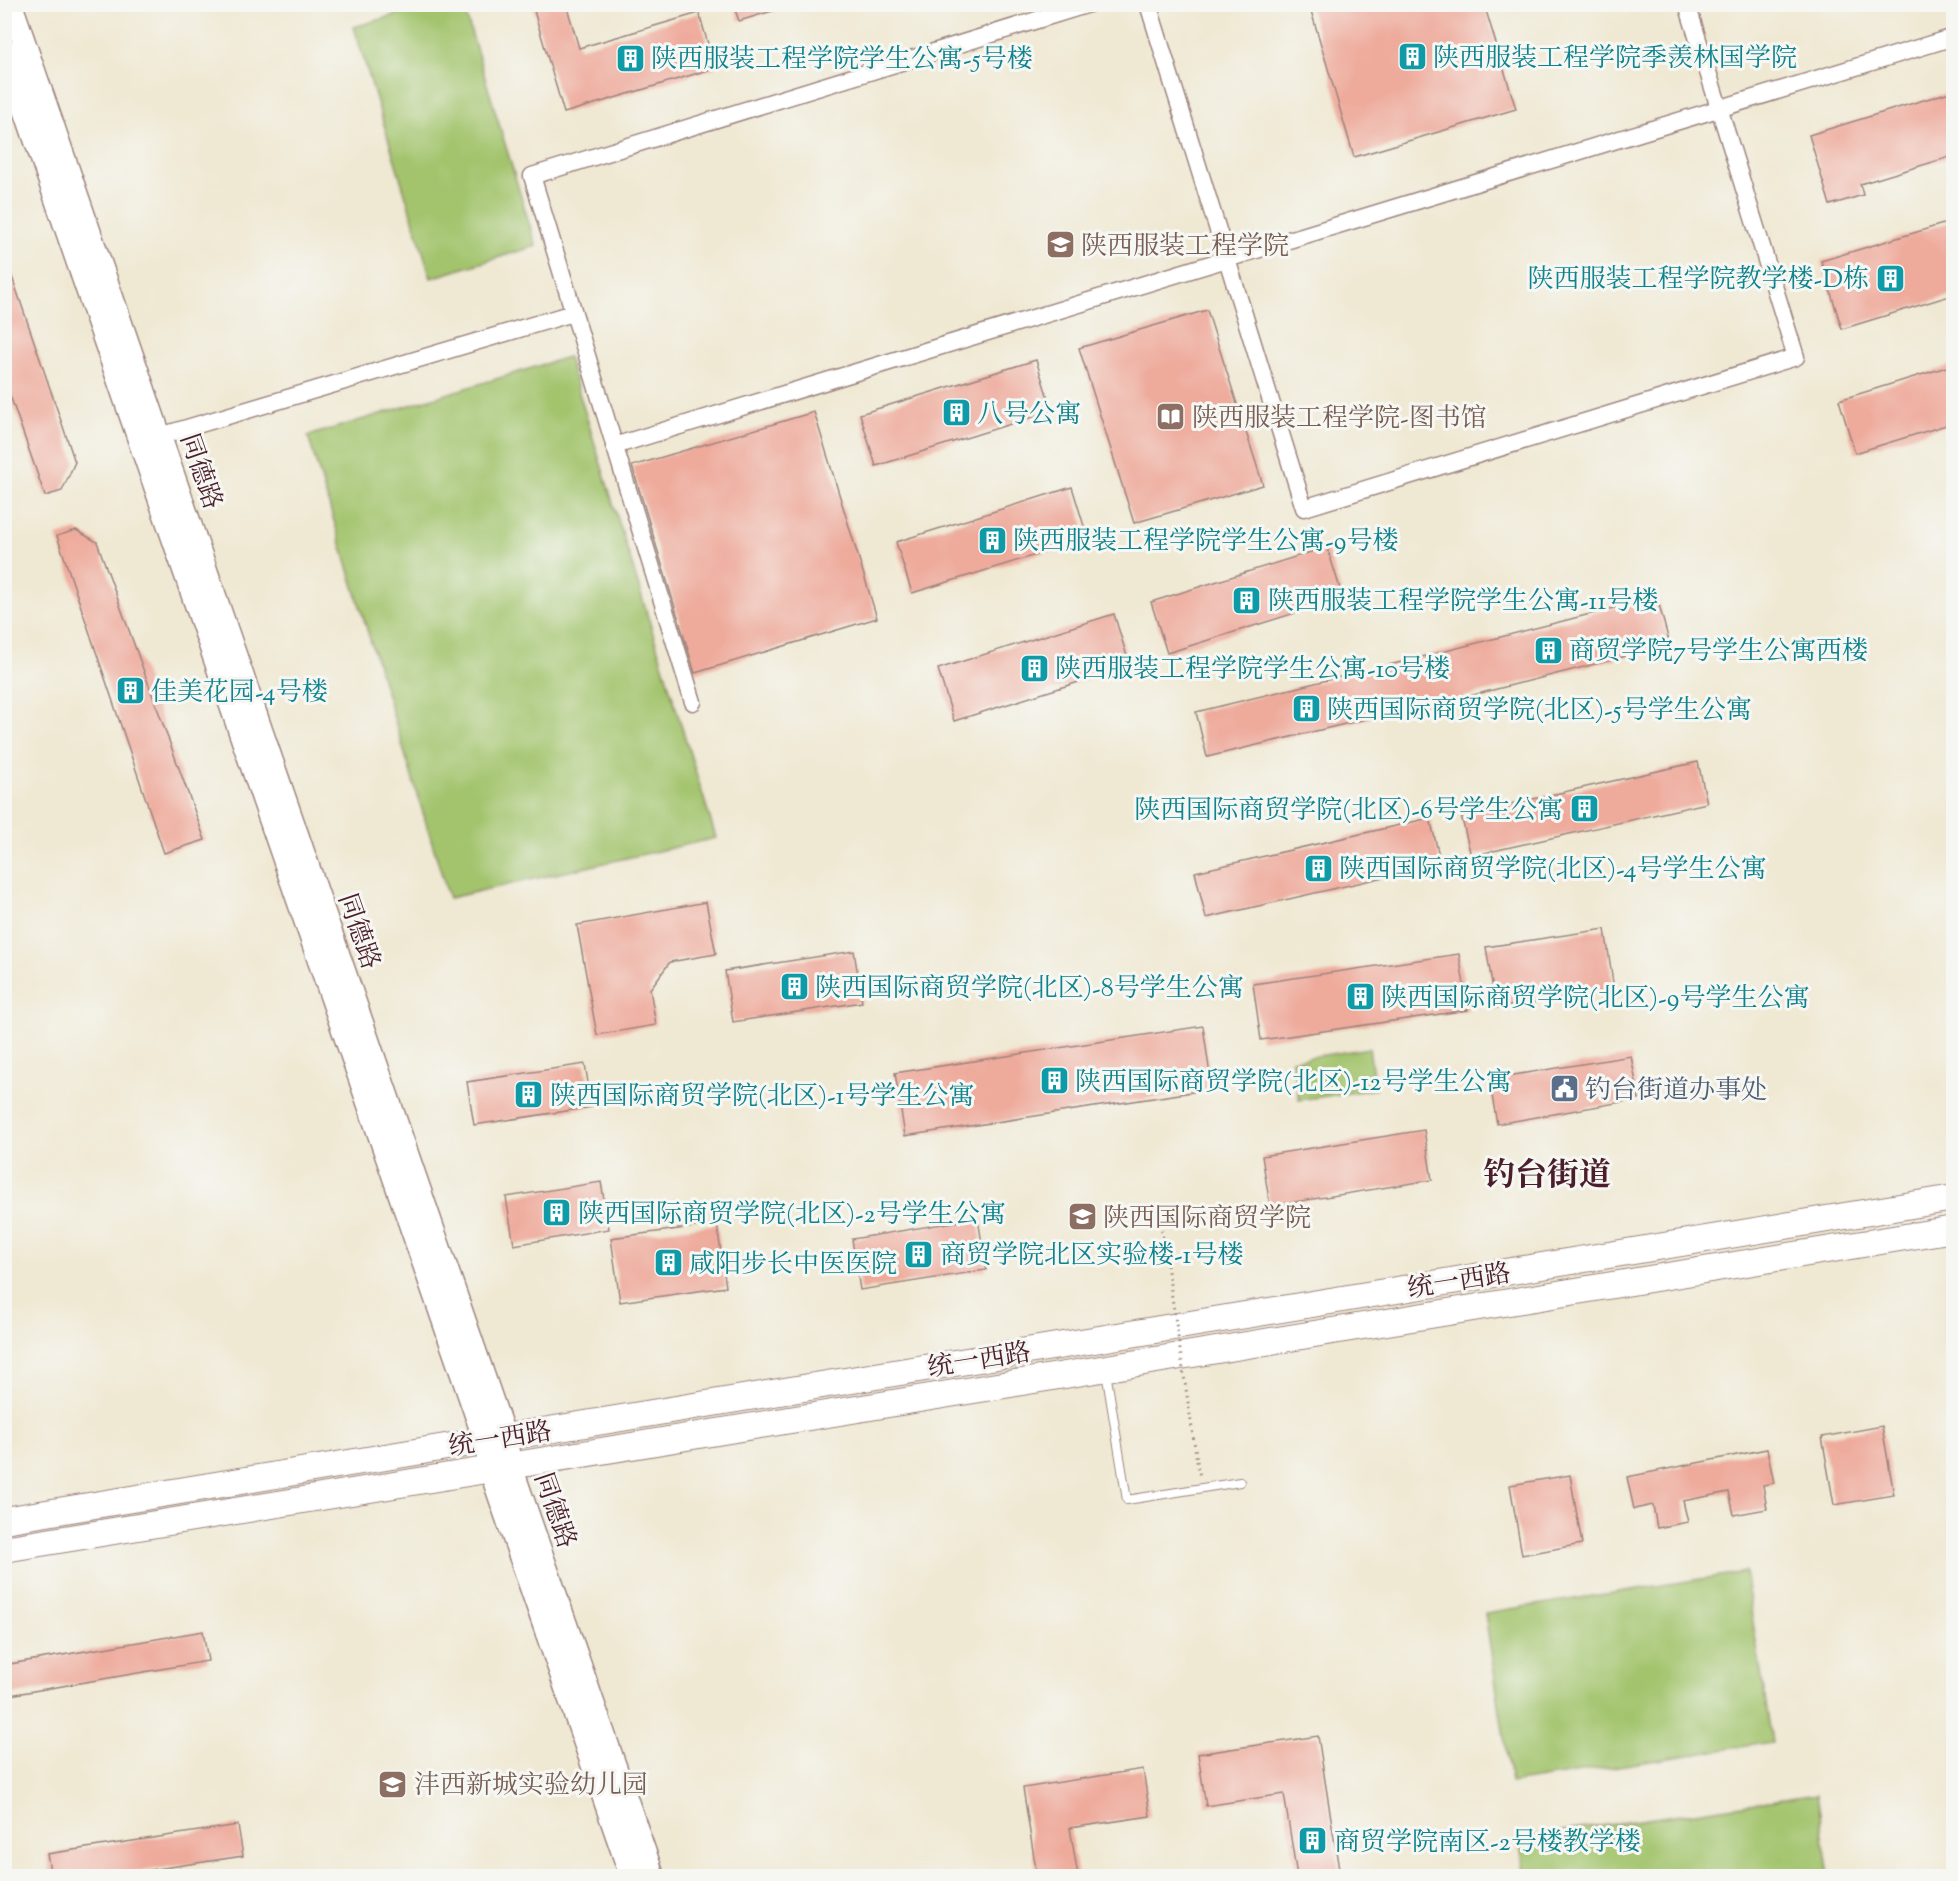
<svg xmlns="http://www.w3.org/2000/svg" width="1958" height="1881" font-family="'Sorts Mill Goudy','Noto Serif SC',serif">
	<style>
		.green { fill: #a3c46d; stroke: #76724c; stroke-width: 1.5 }
		.building { fill: #eeaa9b }
		.lines { fill: none; stroke-linecap: round; stroke-linejoin: round }
		.lane-casing { stroke: #9c847e; stroke-width: 10 }
		.street-casing { stroke: #9c847e; stroke-width: 19 }
		.secondary-casing { stroke: #9c847e; stroke-width: 25 }
		.primary-casing { stroke: #9c847e; stroke-width: 28 }
		.path { stroke: #9c847e; stroke-width: 3; stroke-dasharray: 1.5 4.5; stroke-linecap: butt }
		.lane { stroke: #fff; stroke-width: 8 }
		.street { stroke: #fff; stroke-width: 16 }
		.secondary { stroke: #fff; stroke-width: 22 }
		.primary { stroke: #fff; stroke-width: 26 }
		.path-bridge { stroke: #9c847e; stroke-width: 3; stroke-dasharray: 1.5 4.5; stroke-linecap: butt }
		.labels { text-anchor: middle; stroke-width: 6; stroke-linejoin: round; paint-order: stroke }
		.culture-label { font-size: 26px; fill: #0d838f; stroke: #f6f6f2; text-anchor: start }
		.education-label { font-size: 26px; fill: #785e54; stroke: #f6f6f2; text-anchor: start }
		.street-label { font-size: 26px; fill: #4a1f2b; stroke: #f6f6f2 }
		.service-label { font-size: 26px; fill: #4e5e75; stroke: #f6f6f2; text-anchor: start }
		.district-label { font-size: 32px; font-weight: bold; fill: #4a1f2b; stroke: #f6f6f2 }
	</style>
	<rect width="100%" height="100%" fill="#f6f6f2"/>
	<filter id="ink" filterUnits="userSpaceOnUse"><feTurbulence type="fractalNoise" baseFrequency=".0167" numOctaves="2"/><feDisplacementMap in="SourceGraphic" scale="12" xChannelSelector="R" yChannelSelector="G"/><feConvolveMatrix kernelMatrix="1 2 1 2 8 2 1 2 1" color-interpolation-filters="sRGB"/></filter>
	<filter id="wash" filterUnits="userSpaceOnUse"><feTurbulence type="fractalNoise" baseFrequency=".008" numOctaves="4" result="noise"/><feDisplacementMap in="SourceGraphic" scale="24" xChannelSelector="R" yChannelSelector="G"/><feGaussianBlur stdDeviation="1.35" result="paint"/><feColorMatrix in="noise" values="0 0 0 0 0 0 0 0 0 0 0 0 0 0 0 0 0 1.4 0 .05"/><feComposite in="paint" operator="in"/></filter>
	<g filter="url(#wash)">
		<rect width="100%" height="100%" fill="#efe8d2"/>
		<g class="green">
			<path d="M429 5H463L536 246 431 278 354 27Z"/>
			<path d="M568 357 716 838 449 898 308 436Z"/>
			<path d="M1369 1048 1375 1089 1299 1100 1292 1060Z"/>
			<path d="M1745 1572 1772 1742 1511 1783 1485 1613Z"/>
			<path d="M1817 1794 1829 1876H1525L1519 1838Z"/>
		</g>
		<g id="blocks">
			<g class="building">
				<path d="M532 4H566L579 48 699 13 715 68 564 113Z"/>
				<path d="M733 4H781L782 8 739 21Z"/>
				<path d="M1309 4H1484L1516 109 1354 157Z"/>
				<path d="M1953 91V156L1860 184 1863 195 1830 205 1809 135Z"/>
				<path d="M1953 221V295L1842 329 1821 261Z"/>
				<path d="M4 262H7L75 462 62 491 45 496 4 378Z"/>
				<path d="M1207 310 1263 485 1134 523 1079 348Z"/>
				<path d="M1036 360 1052 411 876 466 860 414Z"/>
				<path d="M1953 365V423L1855 453 1839 400Z"/>
				<path d="M814 412 877 618 695 673 632 466Z"/>
				<path d="M1072 487 1088 539 912 593 896 542Z"/>
				<path d="M76 530 97 542 205 840 164 853 57 536Z"/>
				<path d="M1327 547 1343 598 1167 653 1151 602Z"/>
				<path d="M1657 597 1670 645 1438 704 1437 702 1207 757 1196 712 1426 656Z"/>
				<path d="M1114 614 1130 666 954 721 938 669Z"/>
				<path d="M1698 762 1707 803 1471 856 1461 815Z"/>
				<path d="M1430 818 1441 864 1206 918 1195 872Z"/>
				<path d="M706 902 716 954 670 962 650 989 656 1025 597 1035 577 925Z"/>
				<path d="M1605 929 1614 990 1496 1008 1486 947Z"/>
				<path d="M854 951 862 1002 733 1022 725 971Z"/>
				<path d="M1459 954 1468 1010 1261 1040 1253 984Z"/>
				<path d="M1203 1026 1212 1089 905 1136 895 1073Z"/>
				<path d="M1631 1056 1639 1099 1497 1124 1489 1079Z"/>
				<path d="M585 1064 592 1107 474 1125 467 1082Z"/>
				<path d="M1424 1130 1432 1180 1270 1206 1262 1156Z"/>
				<path d="M601 1182 609 1229 514 1245 506 1197Z"/>
				<path d="M978 1218 986 1270 860 1290 852 1239Z"/>
				<path d="M717 1224 726 1287 620 1302 611 1238Z"/>
				<path d="M1882 1426 1894 1495 1834 1505 1822 1437Z"/>
				<path d="M1767 1449 1774 1483 1763 1485 1767 1509 1734 1515 1729 1492 1683 1501 1688 1522 1657 1528 1653 1505 1634 1509 1627 1477Z"/>
				<path d="M1570 1475 1582 1544 1522 1555 1510 1485Z"/>
				<path d="M203 1631 208 1661 4 1696V1665Z"/>
				<path d="M1318 1736 1340 1876H1297L1284 1794 1206 1806 1198 1754Z"/>
				<path d="M1143 1769 1150 1816 1070 1828 1078 1876H1037L1023 1788Z"/>
				<path d="M238 1825 243 1856 110 1876H51L47 1854Z"/>
			</g>
		</g>
	</g>
	<g filter="url(#ink)">
		<use href="#blocks" fill-opacity="0" stroke="#9c847e" stroke-width="1.5"/>
		<g class="lines">
			<defs>
				<path id="lane" d="M1106 1372 1127 1500 1240 1482"/>
				<g id="street">
					<path d="M1148 4 1304 508 1796 357 1687 4"/>
					<path d="M160 436 573 313"/>
					<path d="M614 446 1954 37"/>
					<path d="M693 702 532 176 1089 4"/>
				</g>
				<g id="secondary">
					<path d="M11 4 505 1438 511 1466 653 1876"/>
					<path d="M4 49 485 1441 490 1469 631 1876"/>
				</g>
				<g id="primary">
					<path d="M4 1520 1954 1198"/>
					<path d="M4 1549 1954 1229"/>
				</g>
			</defs>
			<use href="#lane" class="lane-casing"/>
			<use href="#street" class="street-casing"/>
			<use href="#secondary" class="secondary-casing"/>
			<use href="#primary" class="primary-casing"/>
			<path class="path" d="M1197 1461 1200 1477"/>
			<use href="#lane" class="lane"/>
			<use href="#street" class="street"/>
			<use href="#secondary" class="secondary"/>
			<use href="#primary" class="primary"/>
			<path class="path-bridge" d="M1159 1212 1197 1461"/>
		</g>
	</g>
	<defs>
		<symbol id="building-square" viewBox="-11 -11 22 22"><rect x="-9" y="-9" width="18" height="18" rx="4" fill="#0f9aa8" stroke="#f6f6f2"/><path d="M-4-6H4V6H1V3H-1V6H-4ZM-2.5-4.3h1.7v1.8h-1.7ZM.8-4.3h1.7v1.8H.8ZM-2.5-1h1.7V.8h-1.7ZM.8-1h1.7V.8H.8Z" fill="#fff"/></symbol>
		<symbol id="university-square" viewBox="-11 -11 22 22"><rect x="-9" y="-9" width="18" height="18" rx="4" fill="#8d6e63" stroke="#f6f6f2"/><path d="M0-5L7-2L0 1L-7-2ZM-4 1L0 2.5L4 1V4Q0 6-4 4Z" fill="#fff"/></symbol>
		<symbol id="library-square" viewBox="-11 -11 22 22"><rect x="-9" y="-9" width="18" height="18" rx="4" fill="#8d6e63" stroke="#f6f6f2"/><path d="M-6-4Q-3-5.5-.7-3.5V5Q-3 3-6 4ZM6-4Q3-5.5 .7-3.5V5Q3 3 6 4Z" fill="#fff"/></symbol>
		<symbol id="civic-square" viewBox="-11 -11 22 22"><rect x="-9" y="-9" width="18" height="18" rx="4" fill="#5c6f8a" stroke="#f6f6f2"/><path d="M-.6-6.5H3V-4.5H.6V-3L4-1V1h2V6H-6V1h2V-1L-.6-3ZM-1.2 2.5V6h2.4V2.5Z" fill="#fff"/></symbol>
		<symbol id="school-square" viewBox="-11 -11 22 22"><rect x="-9" y="-9" width="18" height="18" rx="4" fill="#8d6e63" stroke="#f6f6f2"/><path d="M0-5L7-2L0 1L-7-2ZM-4 1L0 2.5L4 1V4Q0 6-4 4Z" fill="#fff"/></symbol>
	</defs>
	<g fill-rule="evenodd">
		<use href="#building-square" x="1396" y="40" width="33" height="33"/>
		<use href="#building-square" x="614" y="42" width="33" height="33"/>
		<use href="#university-square" x="1044" y="228" width="33" height="33"/>
		<use href="#building-square" x="1874" y="262" width="33" height="33"/>
		<use href="#building-square" x="940" y="396" width="33" height="33"/>
		<use href="#library-square" x="1154" y="400" width="33" height="33"/>
		<use href="#building-square" x="976" y="524" width="33" height="33"/>
		<use href="#building-square" x="1230" y="584" width="33" height="33"/>
		<use href="#building-square" x="1532" y="634" width="33" height="33"/>
		<use href="#building-square" x="1018" y="652" width="33" height="33"/>
		<use href="#building-square" x="114" y="674" width="33" height="33"/>
		<use href="#building-square" x="1290" y="692" width="33" height="33"/>
		<use href="#building-square" x="1568" y="792" width="33" height="33"/>
		<use href="#building-square" x="1302" y="852" width="33" height="33"/>
		<use href="#building-square" x="778" y="970" width="33" height="33"/>
		<use href="#building-square" x="1344" y="980" width="33" height="33"/>
		<use href="#building-square" x="1038" y="1064" width="33" height="33"/>
		<use href="#civic-square" x="1548" y="1072" width="33" height="33"/>
		<use href="#building-square" x="512" y="1078" width="33" height="33"/>
		<use href="#building-square" x="540" y="1196" width="33" height="33"/>
		<use href="#university-square" x="1066" y="1200" width="33" height="33"/>
		<use href="#building-square" x="902" y="1238" width="33" height="33"/>
		<use href="#building-square" x="652" y="1246" width="33" height="33"/>
		<use href="#school-square" x="376" y="1768" width="33" height="33"/>
		<use href="#building-square" x="1296" y="1824" width="33" height="33"/>
	</g>
	<g class="labels">
		<g class="culture-label">
			<text x="1433" y="66">陕西服装工程学院季羡林国学院</text>
			<text x="651" y="67">陕西服装工程学院学生公寓-5号楼</text>
			<text x="1869" y="287" text-anchor="end">陕西服装工程学院教学楼-D栋</text>
			<text x="977" y="422">八号公寓</text>
			<text x="1013" y="549">陕西服装工程学院学生公寓-9号楼</text>
			<text x="1268" y="609">陕西服装工程学院学生公寓-11号楼</text>
			<text x="1569" y="659">商贸学院7号学生公寓西楼</text>
			<text x="1055" y="677">陕西服装工程学院学生公寓-10号楼</text>
			<text x="151" y="700">佳美花园-4号楼</text>
			<text x="1327" y="718">陕西国际商贸学院(北区)-5号学生公寓</text>
			<text x="1563" y="818" text-anchor="end">陕西国际商贸学院(北区)-6号学生公寓</text>
			<text x="1339" y="877">陕西国际商贸学院(北区)-4号学生公寓</text>
			<text x="815" y="996">陕西国际商贸学院(北区)-8号学生公寓</text>
			<text x="1381" y="1006">陕西国际商贸学院(北区)-9号学生公寓</text>
			<text x="1075" y="1090">陕西国际商贸学院(北区)-12号学生公寓</text>
			<text x="550" y="1104">陕西国际商贸学院(北区)-1号学生公寓</text>
			<text x="578" y="1222">陕西国际商贸学院(北区)-2号学生公寓</text>
			<text x="940" y="1263">商贸学院北区实验楼-1号楼</text>
			<text x="689" y="1272">咸阳步长中医医院</text>
			<text x="1334" y="1850">商贸学院南区-2号楼教学楼</text>
		</g>
		<g class="education-label">
			<text x="1081" y="254">陕西服装工程学院</text>
			<text x="1192" y="426">陕西服装工程学院-图书馆</text>
			<text x="1103" y="1226">陕西国际商贸学院</text>
			<text x="414" y="1793">沣西新城实验幼儿园</text>
		</g>
		<g class="street-label">
			<text transform="translate(202 471) rotate(71)" y="9">同德路</text>
			<text transform="translate(360 931) rotate(71)" y="9">同德路</text>
			<text transform="translate(1459 1280) rotate(-9)" y="9">统一西路</text>
			<text transform="translate(979 1359) rotate(-9)" y="9">统一西路</text>
			<text transform="translate(500 1438) rotate(-9)" y="9">统一西路</text>
			<text transform="translate(556 1510) rotate(71)" y="9">同德路</text>
		</g>
		<g class="service-label">
			<text x="1585" y="1098">钓台街道办事处</text>
		</g>
		<g class="district-label">
			<text x="1547" y="1185">钓台街道</text>
		</g>
	</g>
	<rect width="1958" height="1881" fill="none" stroke="#f6f6f2" stroke-width="24"/>
</svg>
